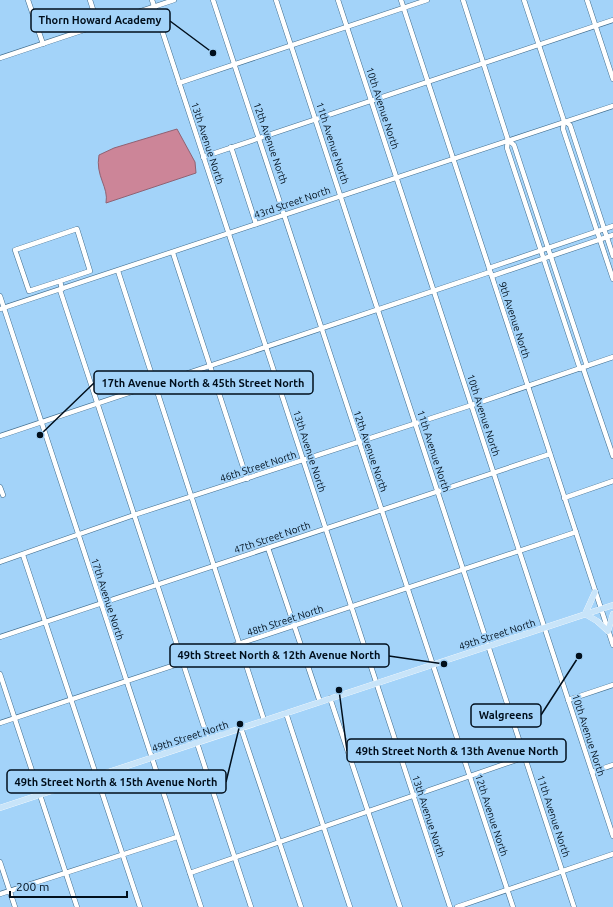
<svg xmlns="http://www.w3.org/2000/svg" width="613" height="907" font-family="Ubuntu,sans-serif">
	<style>
		.water { fill: #cc8598; stroke: #8f6273 }
		.lines { fill: none; stroke-linecap: round; stroke-linejoin: round }
		.minor-casing { stroke: #3c698a; stroke-width: 5.5 }
		.major-casing { stroke: #fff; stroke-width: 6 }
		.minor { stroke: #fff; stroke-width: 4.5 }
		.major { stroke: #c8e4f9; stroke-width: 5.5 }
		.labels { text-anchor: middle; stroke-width: 3.5; stroke-linejoin: round; paint-order: stroke }
		.street-label { font-size: 10px; fill: #010f1c; stroke: #a3d3f9 }
		.leader { fill: none; stroke: #010f1c; stroke-width: 1.5 }
		.callout-dot { fill: #010f1c; stroke: #a3d3f9; stroke-width: 1.5 }
		.callout { fill: #a3d3f9; stroke: #010f1c; stroke-width: 1.5 }
		.callout-label { font-size: 11px; text-anchor: middle; font-weight: bold; fill: #010f1c }
	</style>
	<rect width="100%" height="100%" fill="#a3d3f9"/>
	<path class="water" d="M177 129 195 162 196 173 106 203C109 187 95 176 99 155L114 148Z"/>
	<g class="lines">
		<defs>
			<g id="minor">
				<path d="M28 0 43 44"/>
				<path d="M90 0 98 25"/>
				<path d="M152 0 450 907"/>
				<path d="M213 0 513 907"/>
				<path d="M276 0 574 907"/>
				<path d="M338 0 613 836"/>
				<path d="M401 0 613 645"/>
				<path d="M463 0 508 140 507 148 580 369"/>
				<path d="M524 0 564 121 563 129 613 279"/>
				<path d="M587 0 613 79"/>
				<path d="M0 58 174 0"/>
				<path d="M179 83 427 0"/>
				<path d="M564 121 570 125 613 256"/>
				<path d="M508 140 514 145 587 366"/>
				<path d="M231 147 256 224"/>
				<path d="M203 157 613 20"/>
				<path d="M173 253 247 479"/>
				<path d="M489 268 613 226"/>
				<path d="M118 271 264 720"/>
				<path d="M492 276 613 235"/>
				<path d="M60 281 90 271 77 229 15 250 29 291 60 281 62 289"/>
				<path d="M60 290 208 739"/>
				<path d="M0 296 201 907"/>
				<path d="M0 309 613 106"/>
				<path d="M583 368 613 456"/>
				<path d="M0 436 490 272"/>
				<path d="M0 487 3 495"/>
				<path d="M564 498 613 481"/>
				<path d="M268 548 320 702"/>
				<path d="M23 555 140 907"/>
				<path d="M0 562 134 515 472 405 613 357"/>
				<path d="M0 637 550 454"/>
				<path d="M0 674 77 907"/>
				<path d="M330 698 400 907"/>
				<path d="M568 700 613 685"/>
				<path d="M286 713 350 907"/>
				<path d="M0 723 576 532"/>
				<path d="M241 728 301 907"/>
				<path d="M197 743 251 907"/>
				<path d="M592 772 613 765"/>
				<path d="M0 862 15 907"/>
				<path d="M190 873 525 757"/>
				<path d="M0 894 177 837"/>
				<path d="M457 907 613 854"/>
			</g>
			<g id="major">
				<path d="M585 614 597 621 608 631"/>
				<path d="M585 614 595 592"/>
				<path d="M608 631 613 614"/>
				<path d="M0 808 613 605"/>
			</g>
		</defs>
		<use href="#minor" class="minor-casing"/>
		<use href="#major" class="major-casing"/>
		<use href="#minor" class="minor"/>
		<use href="#major" class="major"/>
	</g>
	<g class="labels">
		<g class="street-label">
			<text transform="translate(383 108) rotate(72)" y="4">10th Avenue North</text>
			<text transform="translate(208 143) rotate(72)" y="4">13th Avenue North</text>
			<text transform="translate(271 143) rotate(71)" y="4">12th Avenue North</text>
			<text transform="translate(333 143) rotate(72)" y="4">11th Avenue North</text>
			<text transform="translate(292 202) rotate(-19)" y="4">43rd Street North</text>
			<text transform="translate(515 320) rotate(72)" y="4">9th Avenue North</text>
			<text transform="translate(484 415) rotate(72)" y="4">10th Avenue North</text>
			<text transform="translate(310 451) rotate(72)" y="4">13th Avenue North</text>
			<text transform="translate(371 451) rotate(71)" y="4">12th Avenue North</text>
			<text transform="translate(434 451) rotate(72)" y="4">11th Avenue North</text>
			<text transform="translate(258 466) rotate(-18)" y="4">46th Street North</text>
			<text transform="translate(272 537) rotate(-19)" y="4">47th Street North</text>
			<text transform="translate(108 599) rotate(72)" y="4">17th Avenue North</text>
			<text transform="translate(285 620) rotate(-18)" y="4">48th Street North</text>
			<text transform="translate(497 634) rotate(-18)" y="4">49th Street North</text>
			<text transform="translate(589 735) rotate(72)" y="4">10th Avenue North</text>
			<text transform="translate(190 736) rotate(-18)" y="4">49th Street North</text>
			<text transform="translate(492 815) rotate(72)" y="4">12th Avenue North</text>
			<text transform="translate(429 816) rotate(72)" y="4">13th Avenue North</text>
			<text transform="translate(554 816) rotate(72)" y="4">11th Avenue North</text>
		</g>
	</g>
	<path class="leader" d="M213 53L170 21M40 435L94 383M444 664L389 656M579 656L541 715M339 690L347 751M240 724L226 782"/>
	<g class="callout-dot">
		<circle cx="213" cy="53" r="4"/>
		<circle cx="40" cy="435" r="4"/>
		<circle cx="444" cy="664" r="4"/>
		<circle cx="579" cy="656" r="4"/>
		<circle cx="339" cy="690" r="4"/>
		<circle cx="240" cy="724" r="4"/>
	</g>
	<g class="callout">
		<rect x="31" y="9" width="139" height="23" rx="4"/>
		<rect x="94" y="371" width="219" height="23" rx="4"/>
		<rect x="170" y="644" width="219" height="23" rx="4"/>
		<rect x="471" y="704" width="70" height="23" rx="4"/>
		<rect x="347" y="739" width="219" height="23" rx="4"/>
		<rect x="7" y="770" width="219" height="23" rx="4"/>
	</g>
	<g class="callout-label">
		<text x="100" y="24">Thorn Howard Academy</text>
		<text x="203" y="387">17th Avenue North &amp; 45th Street North</text>
		<text x="279" y="659">49th Street North &amp; 12th Avenue North</text>
		<text x="506" y="719">Walgreens</text>
		<text x="457" y="755">49th Street North &amp; 13th Avenue North</text>
		<text x="116" y="786">49th Street North &amp; 15th Avenue North</text>
	</g>
	<path d="M10 891v6h117v-6" fill="none" stroke="#010f1c" stroke-width="2"/>
	<text x="16" y="891" font-size="12" fill="#010f1c" stroke="#a3d3f9" stroke-width="3" paint-order="stroke">200 m</text>
</svg>
